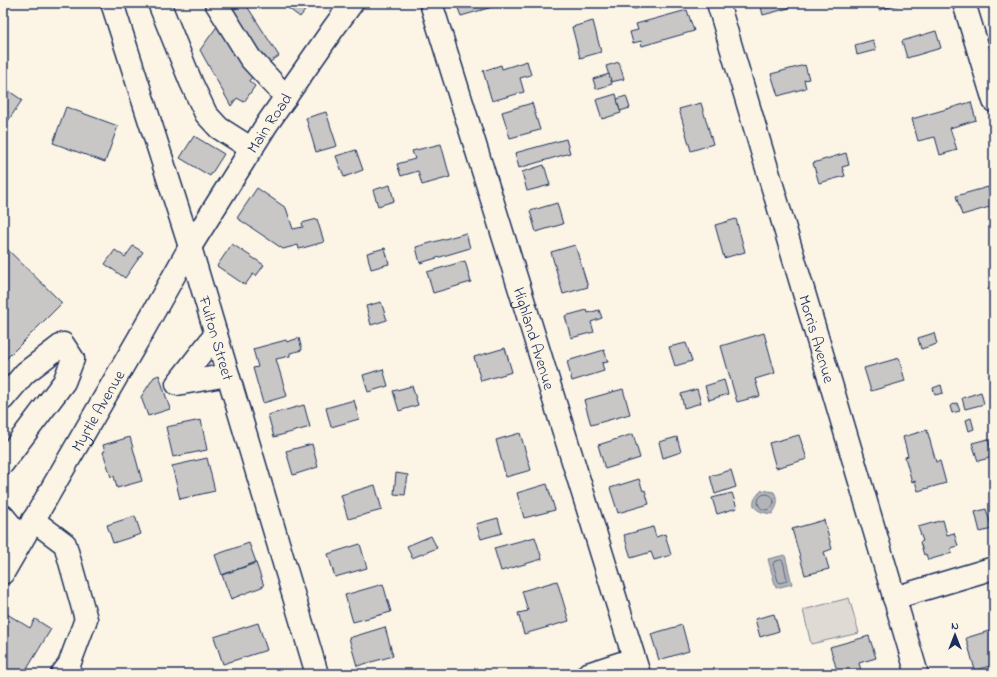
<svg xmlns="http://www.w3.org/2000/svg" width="997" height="677" font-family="'Indie Flower',sans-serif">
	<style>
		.green { fill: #dfdbd4; stroke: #7d8599 }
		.water { fill: #b2b4b8; stroke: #767f94 }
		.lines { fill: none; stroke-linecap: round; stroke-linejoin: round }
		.shore { stroke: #576482; stroke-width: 1 }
		.building { fill: #c8c7c6; stroke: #1b2f5e }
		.minor-casing { stroke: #1b2f5e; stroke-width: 25 }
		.major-casing { stroke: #1b2f5e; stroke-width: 25 }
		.minor { stroke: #fcf5e5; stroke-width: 22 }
		.major { stroke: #fcf5e5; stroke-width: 22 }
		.labels { text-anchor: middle; stroke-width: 3.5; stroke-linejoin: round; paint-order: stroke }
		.street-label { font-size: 16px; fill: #1b2f5e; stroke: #fcf5e5 }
	</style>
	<rect width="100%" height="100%" fill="#fcf5e5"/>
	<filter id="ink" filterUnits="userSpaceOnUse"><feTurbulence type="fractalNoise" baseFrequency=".025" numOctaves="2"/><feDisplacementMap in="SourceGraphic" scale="8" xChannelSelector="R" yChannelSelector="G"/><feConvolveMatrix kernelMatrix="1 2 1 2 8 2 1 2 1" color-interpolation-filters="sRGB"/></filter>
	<g filter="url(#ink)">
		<path class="green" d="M849 598 859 633 811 644 803 610Z"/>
		<g class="water">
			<path d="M762 490 774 492C779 502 778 505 772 514 755 512 746 505 762 490Z"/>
			<path d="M785 555 792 584 776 588 768 559Z"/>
		</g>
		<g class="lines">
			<g class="shore">
				<circle cx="766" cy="502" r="8"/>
				<path d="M781 560 783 561 787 579 786 581 780 583 778 581 773 564 774 562Z"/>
			</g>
		</g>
		<g class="building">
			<path d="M245 3 279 56 264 66 231 11Z"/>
			<path d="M285 3H311L300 17 284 5Z"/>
			<path d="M456 3H498L499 5 461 16Z"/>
			<path d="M632 3H654L634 9Z"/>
			<path d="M760 3H788L789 8 763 15Z"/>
			<path d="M876 3H905L879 10Z"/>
			<path d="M687 10 694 31 642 46 641 41 633 43 630 32 638 30 636 24Z"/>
			<path d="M223 18 254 74 249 81 255 86 244 102 237 98 231 106 200 50Z"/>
			<path d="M593 21 601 52 580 58 572 27Z"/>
			<path d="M936 31 941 48 907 58 902 41Z"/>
			<path d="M873 40 876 50 857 55 855 45Z"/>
			<path d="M527 61 531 75 520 78 524 92 492 101 483 71 501 65 502 69Z"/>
			<path d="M619 62 624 79 611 82 606 66Z"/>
			<path d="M805 65 809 79 804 80 806 88 778 96 771 74Z"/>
			<path d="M609 74 612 84 596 89 593 79Z"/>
			<path d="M3 87 22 100 8 121 3 117Z"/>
			<path d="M616 94 621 113 602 119 596 100Z"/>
			<path d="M626 96 630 108 620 111 617 99Z"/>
			<path d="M971 102 976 120 950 128 957 150 940 155 935 137 918 141 912 119Z"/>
			<path d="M532 103 540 130 510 138 502 112Z"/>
			<path d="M701 103 713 144 691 151 679 109Z"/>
			<path d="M66 107 118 126 105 162 53 143Z"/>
			<path d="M326 112 337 146 316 152 306 118Z"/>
			<path d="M194 136 224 154 210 176 180 158Z"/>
			<path d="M566 139 570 153 519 168 515 153Z"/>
			<path d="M441 144 450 177 422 185 418 171 401 176 397 164 415 159 412 151Z"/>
			<path d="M356 150 363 170 344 177 336 156Z"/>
			<path d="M846 153 849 165 842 167 845 176 819 183 813 163Z"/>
			<path d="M544 165 550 185 527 191 522 172Z"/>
			<path d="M390 185 394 201 378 206 373 190Z"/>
			<path d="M988 187 993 206 962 215 956 196Z"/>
			<path d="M257 188 286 208 293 229 303 227 302 223 317 219 324 242 299 249 298 245 283 249 237 218Z"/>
			<path d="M557 203 563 224 536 232 530 211Z"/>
			<path d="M736 219 745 252 724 258 715 225Z"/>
			<path d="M466 233 470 248 420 263 416 247Z"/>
			<path d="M232 244 264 265 256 276 253 274 245 285 217 266Z"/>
			<path d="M3 245 62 303 3 362Z"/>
			<path d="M575 245 588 287 563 294 551 252Z"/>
			<path d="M133 246 143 252 125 278 105 264 115 250 125 257Z"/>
			<path d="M385 248 389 264 371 269 367 253Z"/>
			<path d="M465 261 471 282 433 293 427 272Z"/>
			<path d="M994 287V309L988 289Z"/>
			<path d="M381 302 387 320 371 325 366 306Z"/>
			<path d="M587 310 588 313 599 310 602 318 591 322 594 332 571 338 565 316Z"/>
			<path d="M764 333 775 373 755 379 760 396 737 402 721 346Z"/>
			<path d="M934 333 937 344 921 349 918 338Z"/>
			<path d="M299 338 302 350 290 353V356L276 359 287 396 263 403 253 368 258 367 253 349 286 340 287 342Z"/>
			<path d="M686 343 692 361 675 366 669 347Z"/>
			<path d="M505 348 512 372 481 381 474 357Z"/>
			<path d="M604 350 608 362 602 363 604 371 572 381 567 361Z"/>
			<path d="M899 358 905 381 871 391 864 368Z"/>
			<path d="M383 369 388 386 368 392 363 375Z"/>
			<path d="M159 375 170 409 148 416 141 397 154 377Z"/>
			<path d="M724 380 728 394 709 400 705 386Z"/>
			<path d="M941 385 943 393 935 395 933 388Z"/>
			<path d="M412 386 418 405 399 411 393 391Z"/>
			<path d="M623 389 630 414 591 425 584 400Z"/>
			<path d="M697 389 701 403 684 408 681 394Z"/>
			<path d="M981 392 984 404 965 409 962 398Z"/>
			<path d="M354 400 359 419 331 427 326 408Z"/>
			<path d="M957 403 960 411 952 413 950 406Z"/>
			<path d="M304 405 310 427 274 437 268 415Z"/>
			<path d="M971 418 974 429 969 431 966 420Z"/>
			<path d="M201 420 207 450 173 457 166 427Z"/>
			<path d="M927 430 936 462 940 461 946 483 918 491 915 481 912 482 905 457 908 456 903 437Z"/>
			<path d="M520 433 531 470 506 477 496 440Z"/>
			<path d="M633 434 640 458 605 469 598 445Z"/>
			<path d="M799 435 807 459 776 468 769 443Z"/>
			<path d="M130 437 142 481 117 488 114 476 111 477 103 452 105 451 103 445Z"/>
			<path d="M677 437 681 452 663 458 659 442Z"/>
			<path d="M988 439 993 457 978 461 972 443Z"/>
			<path d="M312 444 318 467 293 475 286 451Z"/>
			<path d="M207 458 215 491 180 499 172 466Z"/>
			<path d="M731 470 736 487 715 494 710 476Z"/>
			<path d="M396 473 408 475 405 495 394 494Z"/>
			<path d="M639 479 643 491 645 490 649 504 618 513 610 488Z"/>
			<path d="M547 484 555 510 524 518 517 493Z"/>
			<path d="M375 485 382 510 348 519 341 495Z"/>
			<path d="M732 493 737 508 717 514 712 498Z"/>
			<path d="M986 509 992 529 980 532 975 512Z"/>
			<path d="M135 516 141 534 113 543 107 525Z"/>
			<path d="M498 518 502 533 481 539 476 524Z"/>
			<path d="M824 520 832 549 824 552 829 569 805 575 792 529Z"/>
			<path d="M943 520 947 535 954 533 958 546 951 548 952 553 928 560 926 554 924 555 920 542 923 541 918 527Z"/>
			<path d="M653 527 656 537 665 534 671 555 654 560 651 552 631 558 624 535Z"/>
			<path d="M431 536 437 548 412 558 407 546Z"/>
			<path d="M535 537 542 559 501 571 494 548Z"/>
			<path d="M249 543 256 562 222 575 215 555Z"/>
			<path d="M360 544 367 568 335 577 328 554Z"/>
			<path d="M256 563 264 586 231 599 222 575Z"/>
			<path d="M557 581 569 621 524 634 518 613 528 611 522 591Z"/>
			<path d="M383 584 391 612 353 622 345 595Z"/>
			<path d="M7 614 30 628 35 619 51 629 24 674H3V620Z"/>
			<path d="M774 614 779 631 760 637 755 619Z"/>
			<path d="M258 623 267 650 223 664 214 637Z"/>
			<path d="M682 625 689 651 659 660 651 634Z"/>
			<path d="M385 627 393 656 357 666 349 638Z"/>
			<path d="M992 630 994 637V665L975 670 966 638Z"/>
			<path d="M869 636 876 658 859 663 862 674H838L830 647Z"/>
		</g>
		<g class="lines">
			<defs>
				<g id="minor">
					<path id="s1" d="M112 3 190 247 317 674"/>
					<path d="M159 3 191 82 206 114 219 128 252 149"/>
					<path d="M216 3 250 58 286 97"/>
					<path id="s2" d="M431 3 639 674"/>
					<path id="s3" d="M718 3 917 674"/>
					<path d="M964 3 994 101"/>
					<path d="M216 334 177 384 228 375"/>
					<path d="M3 399 25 373 63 344 73 359 64 382 3 463"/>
					<path d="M3 516 22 539"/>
					<path d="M33 520 65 544 86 619 69 665 62 674"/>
					<path d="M894 598 994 568"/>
					<path d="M588 674 634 659"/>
				</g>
				<g id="major">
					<path id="s4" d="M3 573 139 338 190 247 267 124 333 29 352 3"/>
				</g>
			</defs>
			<use href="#minor" class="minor-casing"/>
			<use href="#major" class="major-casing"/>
			<use href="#minor" class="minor"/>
			<use href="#major" class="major"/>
		</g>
	</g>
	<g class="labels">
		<g class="street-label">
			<text dy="6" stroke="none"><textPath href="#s4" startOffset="523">Main Road</textPath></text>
			<text dy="6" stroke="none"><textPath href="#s1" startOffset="351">Fulton Street</textPath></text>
			<text dy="6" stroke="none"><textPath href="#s3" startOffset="350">Morris Avenue</textPath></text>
			<text dy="6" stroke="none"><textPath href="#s2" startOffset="351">Highland Avenue</textPath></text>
			<text dy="6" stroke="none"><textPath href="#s4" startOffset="188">Myrtle Avenue</textPath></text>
		</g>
	</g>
	<rect width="997" height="677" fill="none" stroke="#fcf5e5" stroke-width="16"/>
	<rect x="8" y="8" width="981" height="661" fill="none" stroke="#1b2f5e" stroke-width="1.5" filter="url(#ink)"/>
	<g transform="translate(955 635)" stroke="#fcf5e5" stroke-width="3" paint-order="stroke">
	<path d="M0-3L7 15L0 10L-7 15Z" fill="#1b2f5e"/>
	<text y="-6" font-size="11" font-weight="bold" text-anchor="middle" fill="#1b2f5e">N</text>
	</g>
</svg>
